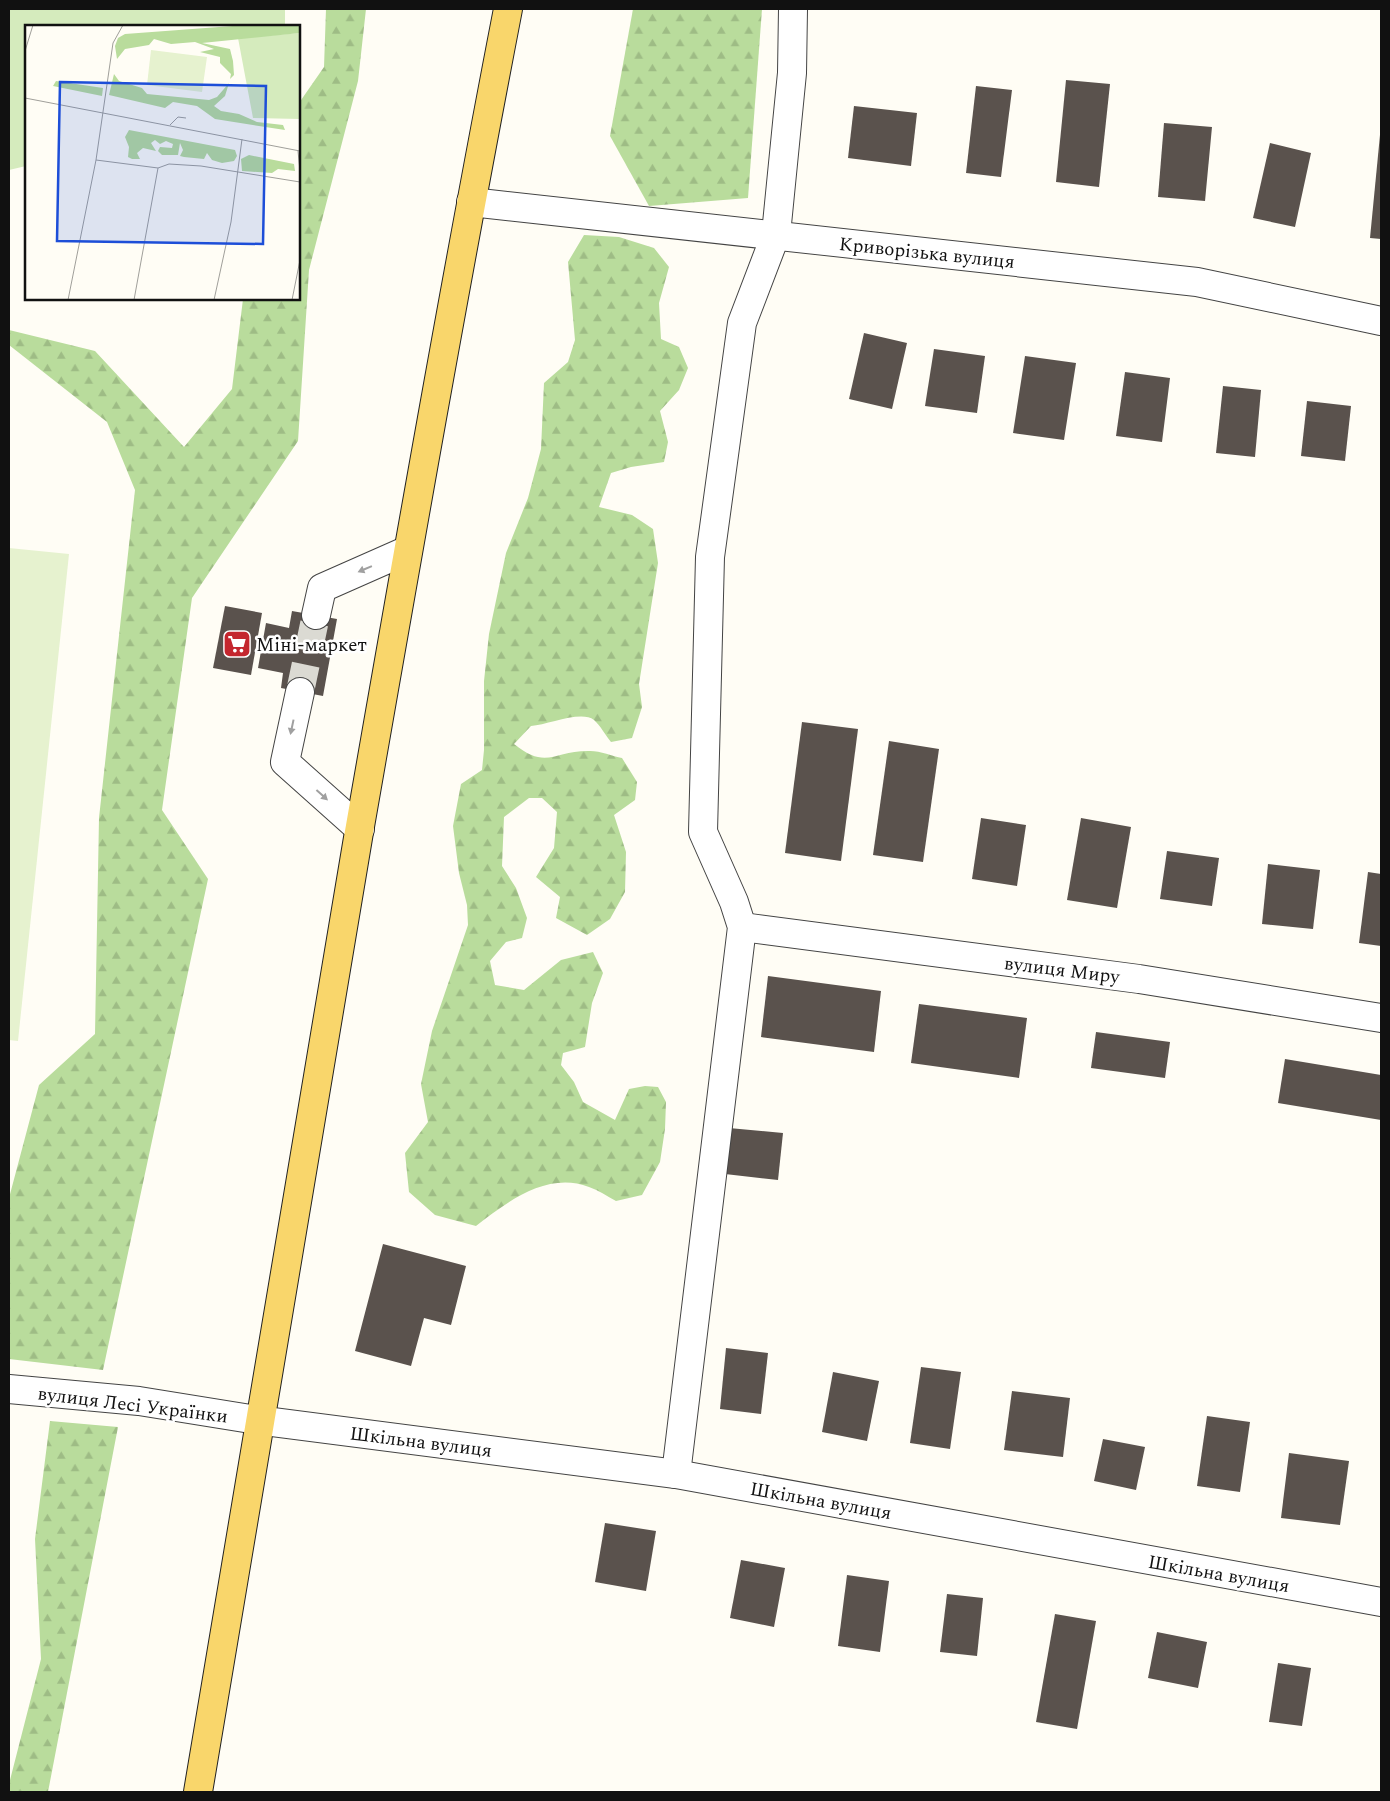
<svg xmlns="http://www.w3.org/2000/svg" width="1390" height="1801" font-family="Spectral,serif">
	<style>
		.green { fill: #d5ebbd }
		.forest { fill: url(#forest-firs) }
		.pitch { fill: #e6f2cf }
		.building { fill: #5a524d }
		.lines { fill: none; stroke-linecap: round; stroke-linejoin: round }
		.minor-tunnel { stroke: #dbdad3; stroke-width: 28; stroke-dasharray: 28 14; stroke-linecap: butt }
		.minor-casing { stroke: #444; stroke-width: 30 }
		.major-casing { stroke: #222; stroke-width: 30 }
		.minor { stroke: #fff; stroke-width: 28 }
		.major { stroke: #f9d66b; stroke-width: 28 }
		.oneway { fill: #a0a0a0 }
		.labels { text-anchor: middle; stroke-width: 5; stroke-linejoin: round; paint-order: stroke }
		.street-label { font-size: 19px; fill: #111; stroke: #fff }
		.poi-label { font-size: 19px; fill: #111; stroke: #fff; text-anchor: start }
		.inset-road { fill: none; stroke: #a09f9a; stroke-width: 1 }
		.view { fill: #1d4ed8; fill-opacity: 0.15; stroke: #1d4ed8; stroke-width: 2.5 }
		.inset-edge { fill: none; stroke: #111; stroke-width: 2.5 }
	</style>
	<defs>
		<pattern id="forest-firs" width="22" height="20" patternUnits="userSpaceOnUse" patternTransform="scale(1.25)"><rect width="22" height="20" fill="#b9dc9c"/><path d="M5 1l3.5 6h-7zM16 11l3.5 6h-7z" fill="#9ebc85"/></pattern>
	</defs>
	<rect width="100%" height="100%" fill="#fffdf5"/>
	<path class="green" d="M9 9H285V26H26V166L9 170Z"/>
	<g class="forest">
		<path d="M326 9H366L358 81 309 270 298 441 192 598 162 810 208 879 103 1370 9 1359V1198L39 1085 95 1034 99 818 135 490 107 422 9 345V330L95 351 184 447 232 389 243 299H299V103L324 67Z"/>
		<path d="M633 9H762L748 198 649 206 610 136Z"/>
		<path d="M584 235 619 237 654 248 669 267 659 303 661 339 679 347 688 368 679 390 660 411 668 442 664 462 631 467 611 473 599 507 632 515 653 529 658 563 639 684 642 707 632 738 611 742C606 736 600 725 594 720 581 710 548 725 531 726L514 744C546 770 554 751 588 751 598 750 612 756 622 758L637 782 635 800 614 815 626 852 625 892 610 919 587 935 556 918 560 897 536 877 554 848 557 812 542 798H529L504 817 502 866 516 888 527 918 522 938 506 942 490 961 495 985 524 990 561 960 593 952 603 973 592 1003 585 1047 563 1053 561 1065 574 1082 583 1102 615 1120 629 1089 645 1086 658 1087 666 1102 665 1129 660 1162 642 1195 616 1201C607 1196 598 1190 589 1187 547 1171 507 1202 476 1226L435 1215 409 1192 405 1153 428 1122 421 1084 432 1031 468 925 467 905 459 873 453 826 461 784 482 770 484 750V681L489 634 506 553 528 498 541 449 544 383 568 362 575 340 568 262Z"/>
		<path d="M50 1421 118 1427 48 1792H9V1784L41 1659 35 1539Z"/>
	</g>
	<path class="pitch" d="M9 548 69 554 18 1041 9 1040Z"/>
	<g class="building">
		<path d="M1066 80 1110 84 1099 187 1056 182Z"/>
		<path d="M976 86 1012 90 1001 177 966 173Z"/>
		<path d="M854 106 917 113 911 166 848 158Z"/>
		<path d="M1164 123 1212 127 1205 201 1158 197Z"/>
		<path d="M1380 135H1381V239L1370 238Z"/>
		<path d="M1270 143 1311 153 1295 227 1253 218Z"/>
		<path d="M864 333 907 343 892 409 849 399Z"/>
		<path d="M934 349 985 356 977 413 925 406Z"/>
		<path d="M1025 356 1076 363 1064 440 1013 433Z"/>
		<path d="M1125 372 1170 378 1162 442 1116 436Z"/>
		<path d="M1223 386 1261 390 1255 457 1216 453Z"/>
		<path d="M1307 401 1351 406 1345 461 1301 456Z"/>
		<path d="M225 606 262 613 251 675 213 668Z"/>
		<path d="M292 611 337 619 323 696 281 688 283 673 258 668 266 623 289 628Z"/>
		<path d="M802 722 858 729 841 861 785 853Z"/>
		<path d="M889 741 939 749 923 862 873 855Z"/>
		<path d="M981 818 1026 825 1017 886 972 879Z"/>
		<path d="M1081 818 1131 827 1117 908 1067 900Z"/>
		<path d="M1167 851 1219 858 1212 906 1160 899Z"/>
		<path d="M1268 864 1320 870 1313 929 1262 924Z"/>
		<path d="M1368 872 1381 874V946L1359 943Z"/>
		<path d="M768 976 881 991 874 1052 761 1037Z"/>
		<path d="M919 1004 1027 1018 1019 1078 911 1063Z"/>
		<path d="M1096 1032 1170 1042 1165 1078 1091 1068Z"/>
		<path d="M1285 1059 1381 1075V1120L1278 1103Z"/>
		<path d="M729 1128 783 1133 778 1180 725 1174Z"/>
		<path d="M383 1244 466 1266 451 1325 424 1318 411 1366 355 1351Z"/>
		<path d="M726 1348 768 1353 761 1414 720 1409Z"/>
		<path d="M921 1367 961 1372 950 1449 910 1443Z"/>
		<path d="M833 1372 879 1381 867 1441 822 1432Z"/>
		<path d="M1012 1391 1070 1398 1063 1457 1004 1450Z"/>
		<path d="M1207 1416 1250 1422 1240 1492 1197 1486Z"/>
		<path d="M1103 1439 1145 1447 1136 1490 1094 1481Z"/>
		<path d="M1289 1453 1349 1461 1340 1525 1281 1518Z"/>
		<path d="M605 1523 656 1531 646 1591 595 1582Z"/>
		<path d="M741 1560 785 1568 774 1627 730 1618Z"/>
		<path d="M847 1575 889 1581 880 1652 838 1646Z"/>
		<path d="M947 1594 983 1598 977 1656 940 1652Z"/>
		<path d="M1055 1614 1096 1621 1077 1729 1036 1722Z"/>
		<path d="M1157 1632 1207 1642 1198 1688 1148 1678Z"/>
		<path d="M1278 1663 1311 1668 1302 1726 1269 1722Z"/>
	</g>
	<g class="lines">
		<path class="minor-tunnel" d="M300 692 316 615"/>
		<defs>
			<g id="minor">
				<path d="M471 202 1197 282 1381 321"/>
				<path d="M316 615 322 588 408 550"/>
				<path d="M300 692 285 762 360 829"/>
				<path d="M742 927 1139 979 1381 1018"/>
				<path d="M9 1389 139 1401 257 1420 676 1474 1381 1602"/>
				<path d="M676 1474 742 927 734 902 703 832 710 557 742 323 776 234 792 73 793 9"/>
			</g>
			<path id="major" d="M198 1792C249 1472 304 1152 359 832 407 557 455 283 508 9"/>
		</defs>
		<use href="#minor" class="minor-casing"/>
		<use href="#major" class="major-casing"/>
		<use href="#minor" class="minor"/>
		<use href="#major" class="major"/>
	</g>
	<defs><path id="oneway-solid" d="M-6-.8H1V-3.2L6.5 0L1 3.2V.8H-6Z" transform="scale(1.25)"/></defs>
	<g class="oneway">
		<use href="#oneway-solid" transform="translate(365 569) rotate(157)"/>
		<use href="#oneway-solid" transform="translate(292 727) rotate(102)"/>
		<use href="#oneway-solid" transform="translate(322 795) rotate(42)"/>
	</g>
	<defs>
		<symbol id="supermarket-square" viewBox="-11 -11 22 22"><rect x="-9" y="-9" width="18" height="18" rx="4" fill="#c4262e" stroke="#fff"/><path d="M-6-5.5h2.5l.6 2H6L4.5 2H-2.5L-4.4-4H-6ZM-1.5 3.2a1.3 1.3 0 1 0 .1 0ZM3 3.2a1.3 1.3 0 1 0 .1 0Z" fill="#fff"/></symbol>
	</defs>
	<g fill-rule="evenodd">
		<use href="#supermarket-square" x="221" y="628" width="32" height="32"/>
	</g>
	<g class="labels">
		<g class="street-label">
			<text transform="translate(927 252) rotate(6)" y="7">Криворізька вулиця</text>
			<text transform="translate(1062 969) rotate(7)" y="7">вулиця Миру</text>
			<text transform="translate(133 1404) rotate(7)" y="7">вулиця Лесі Українки</text>
			<text transform="translate(421 1441) rotate(7)" y="7">Шкільна вулиця</text>
			<text transform="translate(821 1500) rotate(10)" y="7">Шкільна вулиця</text>
			<text transform="translate(1219 1573) rotate(10)" y="7">Шкільна вулиця</text>
		</g>
		<g class="poi-label">
			<text x="256" y="651">Міні-маркет</text>
		</g>
	</g>
	<g transform="translate(25 25)">
		<rect width="275" height="275" fill="#fffdf5"/>
		<path d="M275 8V94L228 93 213 13Z" fill="#d5ebbd"/>
		<path d="M221 0H275V8L177 18 205 24 208 36 209 50 205 54 206 49 195 38V32L175 27 189 24 170 17 146 19 129 14 124 20 100 24 92 34 90 21 93 13 100 9ZM89 49 94 56 117 63 122 69 184 75 192 72 204 58 200 71 189 81 196 86 214 89 232 97 258 100 260 105 190 94 172 81 148 77 140 83 84 70ZM31 56 78 63 77 71 28 61ZM104 105 210 125 212 131 209 136 197 138 187 135 182 128 179 134 159 132 155 131 158 125 155 118 153 130H137L133 126 135 122 147 123 148 119 141 116 135 119 130 115 126 118 131 126 118 123 112 128 115 134H107L103 132 104 122 100 112ZM224 130 269 139 270 146 253 144 247 148 217 146 216 134Z" fill="#b9dc9c"/>
		<path d="M126 25 182 32 177 67 122 60Z" fill="#e6f2cf"/>
		<path class="inset-road" d="M0 26 8 0M0 73 275 126M145 100 153 92 161 93M273 126 275 146M71 135 133 143 144 139 176 141 275 157M43 275 71 135 88 18 98 0M109 275 133 143M189 275 206 197 217 114M267 275 275 235"/>
		<path class="view" d="M35 57 241 61 238 219 32 216Z"/>
		<rect width="275" height="275" class="inset-edge"/>
	</g>
	<rect width="1390" height="1801" fill="none" stroke="#111111" stroke-width="20"/>
</svg>
